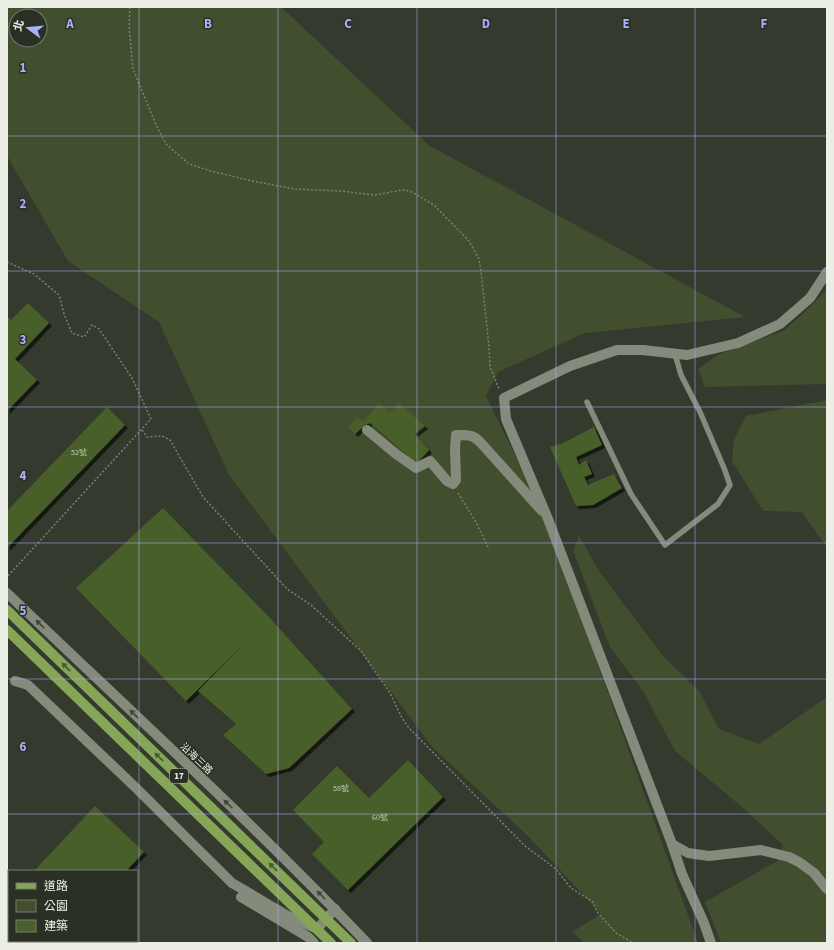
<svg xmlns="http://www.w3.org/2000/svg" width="834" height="950" font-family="'Source Sans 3','Noto Sans TC',sans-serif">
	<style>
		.green { fill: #414f2e; fill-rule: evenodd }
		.building { fill: #4a5f2c; filter: url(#shadow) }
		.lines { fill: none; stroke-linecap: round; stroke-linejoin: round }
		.path { stroke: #7b8075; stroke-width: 1.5; stroke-dasharray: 2 2; stroke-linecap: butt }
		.service { stroke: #848b7c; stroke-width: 5.5 }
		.minor { stroke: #848b7c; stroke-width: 10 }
		.primary { stroke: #86a556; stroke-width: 10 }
		.oneway { fill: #404739 }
		.oneway2 { fill: #4a5935 }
		.grid { fill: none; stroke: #a7b1fc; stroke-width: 1; stroke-opacity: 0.55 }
		.labels { text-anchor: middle; stroke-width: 3; stroke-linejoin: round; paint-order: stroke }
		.number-label { font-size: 8px; fill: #c3cbb8 }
		.shield { fill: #2a3023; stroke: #b1b6ac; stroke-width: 1 }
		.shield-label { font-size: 9px; font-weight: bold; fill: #ebefe6 }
		.street-label { font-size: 10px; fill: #ebefe6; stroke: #2a3023 }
		.grid-label { font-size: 13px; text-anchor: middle; font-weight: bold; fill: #a7b1fc; stroke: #2a3023; stroke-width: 3; stroke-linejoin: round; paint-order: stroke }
	</style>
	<defs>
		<filter id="shadow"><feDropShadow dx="3" dy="3" stdDeviation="0" flood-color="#0009"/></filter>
	</defs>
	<rect width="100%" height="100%" fill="#343a2d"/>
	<g class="green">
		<path d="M7 7H281L430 146 745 317 585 333 498 372 486 396 532 490 550 532 698 943H585L572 932 601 914 528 836 433 748 229 475 159 322 68 261 7 156ZM16 16H40V40H16Z"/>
		<path d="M827 289V384L705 387 698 369 719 354 785 330 815 302Z"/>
		<path d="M827 400V548L802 512 763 511 732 461 734 439 746 416Z"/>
		<path d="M579 535 599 571 663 656 699 691 719 729 759 744 827 697V943H721L705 902 777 861 783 845 742 807 675 751 643 691 610 647 573 551Z"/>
	</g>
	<g class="building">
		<path d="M28 303 49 323 15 359 37 380 7 411V316L11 320Z"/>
		<path d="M379 403 390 413 399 403 425 426 415 434 429 450 416 464 389 439 370 423 365 425 355 434 348 427 357 417 364 421Z"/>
		<path d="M107 407 125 425 7 548V511Z"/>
		<path d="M594 427 602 445 576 457 579 465 586 460 592 474 584 477 588 485 614 474 622 488 593 505 576 506 550 447 561 444Z"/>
		<path d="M163 508 271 619 352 709 289 768 266 774 223 735 236 724 198 691 248 640 186 701 76 588Z"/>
		<path d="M408 760 443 797 348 890 312 854 324 842 293 810 337 766 369 798Z"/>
		<path d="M95 806 144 852 126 871H34Z"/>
		<path d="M9 898V941H61L59 943H7V900Z"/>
	</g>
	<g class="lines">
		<g class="path">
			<path d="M130 7 129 26 133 69 157 127 166 144 189 164 211 171 252 181 295 189 340 191 375 195 402 190 410 191 434 205 469 241 479 259 481 271 489 346 490 367 499 389"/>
			<path d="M7 262 34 274 59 295 64 314 72 333 84 337 92 325 99 329 132 378 151 419 7 577"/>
			<path d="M142 430 147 437 162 436 170 440 203 497 287 589 311 605 361 651 390 693 402 718 409 728 525 846 556 869 571 888 593 902 597 912 616 933 633 943"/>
			<path d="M458 493 476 522 489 549"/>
		</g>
		<path class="service" d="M587 402 631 494 665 545 718 504 730 485 724 468 700 412 681 375 675 354"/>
		<g class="minor">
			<path d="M367 430 396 454 416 468 430 461 447 481 453 484 456 480 455 449 456 435C467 435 473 434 481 443L542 511"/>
			<path d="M7 593C128 709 252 822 367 943"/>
			<path d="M15 681 28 685 134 786 232 883 288 916 317 929 335 909"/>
			<path d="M672 844 688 853 709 856 761 850 789 857 799 862 814 873 827 889"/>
			<path d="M241 897 308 937 314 943"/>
			<path d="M711 943 704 923 682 874 672 844 548 519 506 419 504 398 570 366 617 350H643L687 355 738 343 780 324 810 298 827 272"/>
		</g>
		<g class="primary">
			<path d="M7 610 351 943"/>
			<path d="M7 630 331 943"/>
		</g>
	</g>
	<defs><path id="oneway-solid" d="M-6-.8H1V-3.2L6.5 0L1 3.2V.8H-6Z"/></defs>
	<g class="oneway">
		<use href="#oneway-solid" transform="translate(40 624) rotate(-136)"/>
		<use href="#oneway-solid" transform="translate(134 714) rotate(-136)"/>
		<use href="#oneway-solid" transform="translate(228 804) rotate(-136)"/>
		<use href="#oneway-solid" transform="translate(321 895) rotate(-135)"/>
	</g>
	<g class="oneway2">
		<use href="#oneway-solid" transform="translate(66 667) rotate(-136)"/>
		<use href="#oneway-solid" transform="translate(159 757) rotate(-136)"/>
		<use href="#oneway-solid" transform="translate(273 867) rotate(-136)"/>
	</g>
	<path class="grid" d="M139 7V943M278 7V943M417 7V943M556 7V943M695 7V943M7 136H827M7 271H827M7 407H827M7 543H827M7 679H827M7 814H827"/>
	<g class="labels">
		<g class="number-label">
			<text x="79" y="455">52號</text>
			<text x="341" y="791">58號</text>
			<text x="380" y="820">60號</text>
		</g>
		<rect class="shield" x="170" y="769" width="18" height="14" rx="3"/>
		<g class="shield-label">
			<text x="179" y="779">17</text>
		</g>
		<g class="street-label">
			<text transform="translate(197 758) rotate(44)" y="4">沿海三路</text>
		</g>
	</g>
	<g class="grid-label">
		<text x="70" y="28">A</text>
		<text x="208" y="28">B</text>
		<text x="348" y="28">C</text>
		<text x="486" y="28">D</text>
		<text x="626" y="28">E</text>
		<text x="764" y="28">F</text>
		<text x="23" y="72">1</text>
		<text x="23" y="208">2</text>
		<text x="23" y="344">3</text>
		<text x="23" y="480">4</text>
		<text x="23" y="615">5</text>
		<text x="23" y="751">6</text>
	</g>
	<rect width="834" height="950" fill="none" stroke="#ebefe6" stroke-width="16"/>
	<rect x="8" y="870" width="130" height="72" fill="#2a3023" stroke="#777c71"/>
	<rect x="16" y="883" width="20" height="6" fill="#86a556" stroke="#777c71"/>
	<text x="44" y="890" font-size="12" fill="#ebefe6">道路</text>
	<rect x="16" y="900" width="20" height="12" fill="#414f2e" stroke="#777c71"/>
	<text x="44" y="910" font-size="12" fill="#ebefe6">公園</text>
	<rect x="16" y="920" width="20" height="12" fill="#4a5f2c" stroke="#777c71"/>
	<text x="44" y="930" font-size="12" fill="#ebefe6">建築</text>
	<g transform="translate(28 28) rotate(286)"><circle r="19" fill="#2a3023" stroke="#777c71"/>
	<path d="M0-3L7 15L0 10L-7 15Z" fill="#a7b1fc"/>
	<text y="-6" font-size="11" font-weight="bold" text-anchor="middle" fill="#ebefe6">北</text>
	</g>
</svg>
